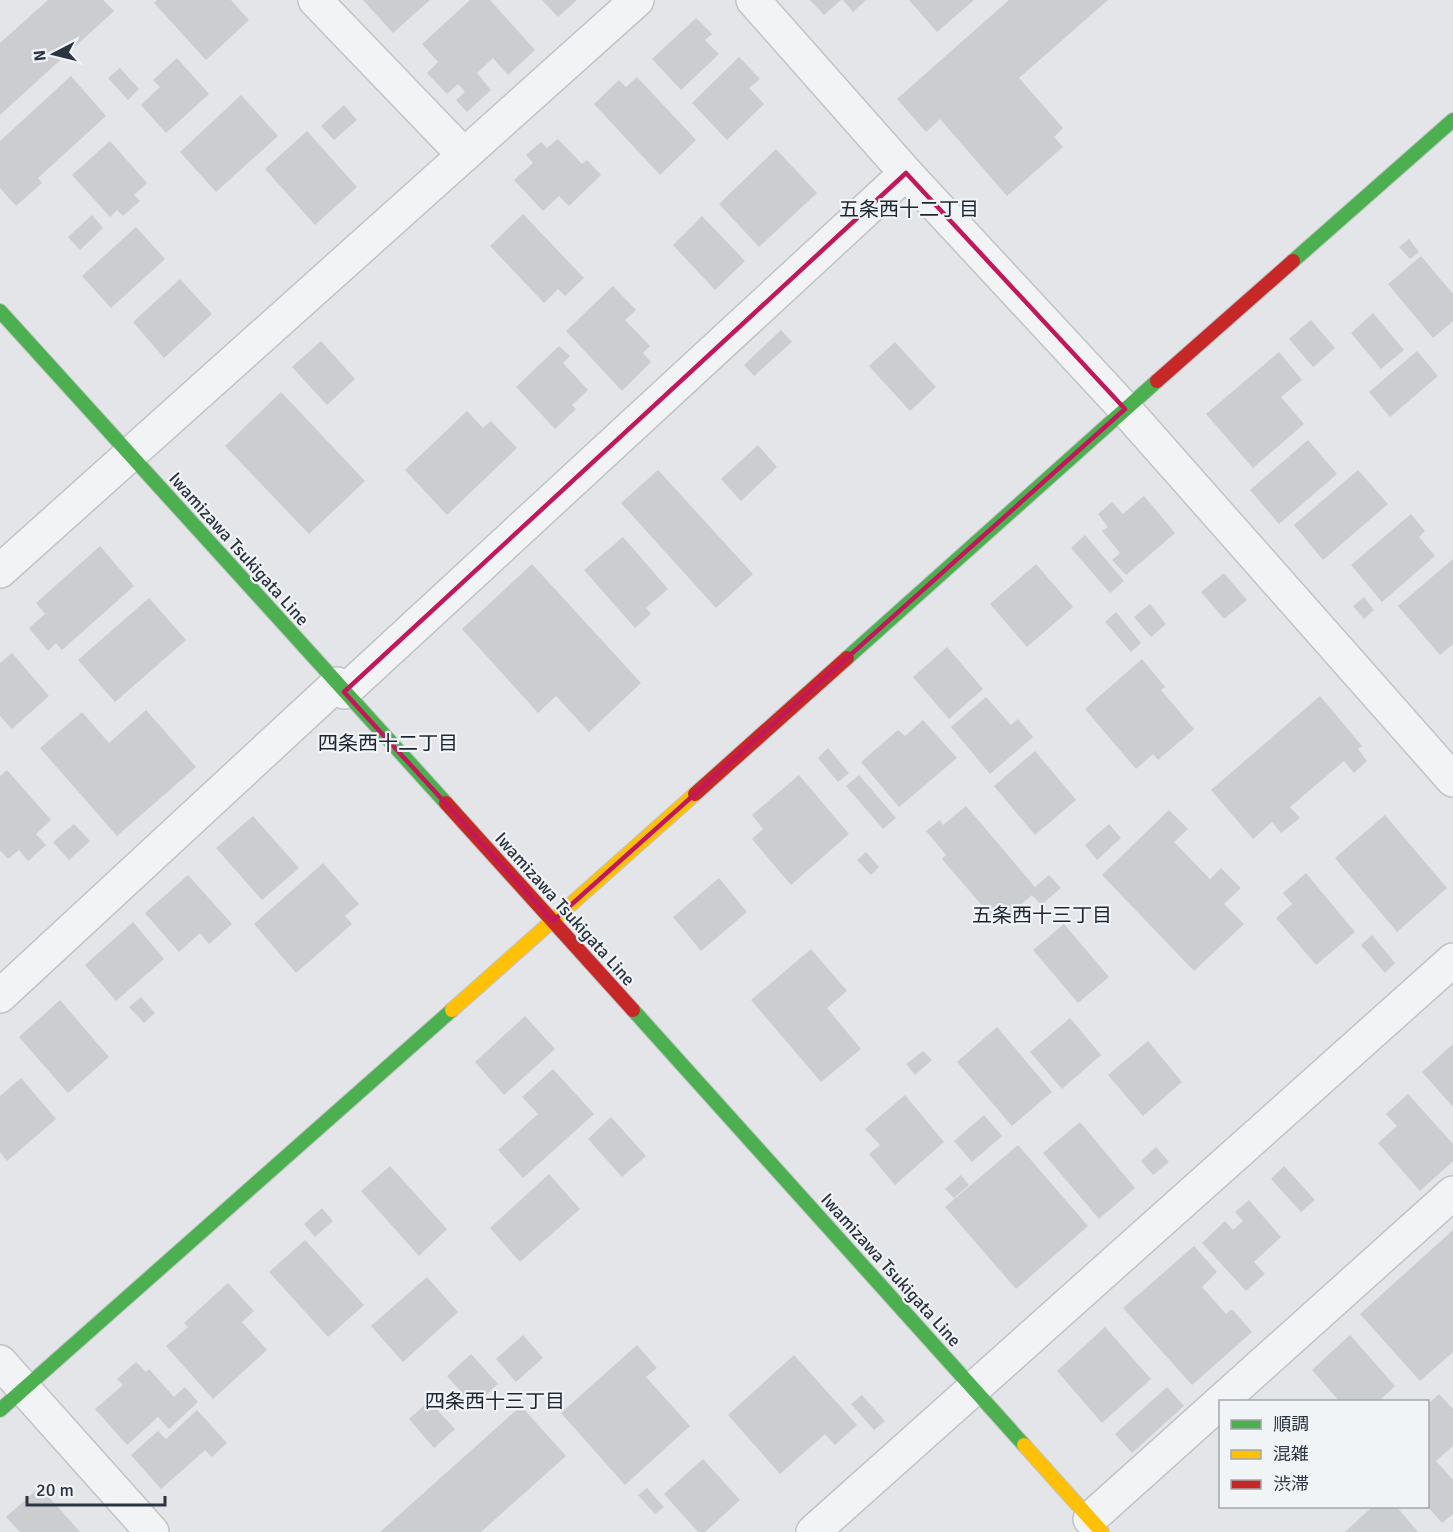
<svg xmlns="http://www.w3.org/2000/svg" width="1453" height="1532" font-family="Signika,'Noto Sans JP',sans-serif">
	<style>
		.building { fill: #cbcdd0 }
		.lines { fill: none; stroke-linecap: round; stroke-linejoin: round }
		.street-casing { stroke: #c1c3c6; stroke-width: 36 }
		.fast-casing { stroke: #c1c3c6; stroke-width: 16 }
		.slow-casing { stroke: #c1c3c6; stroke-width: 16 }
		.jam-casing { stroke: #c1c3c6; stroke-width: 16 }
		.street { stroke: #f2f3f5; stroke-width: 33 }
		.fast { stroke: #4caf50; stroke-width: 14 }
		.slow { stroke: #ffc107; stroke-width: 14 }
		.jam { stroke: #c62828; stroke-width: 14 }
		.marked { fill: none; stroke: #c2185b; stroke-width: 4.5; stroke-linejoin: round }
		.labels { text-anchor: middle; stroke-width: 4.5; stroke-linejoin: round; paint-order: stroke }
		.street-label { font-size: 18px; fill: #2b3440; stroke: #f1f4f7 }
		.neighbourhood-label { font-size: 20px; fill: #1d2531; stroke: #f1f4f7 }
	</style>
	<rect width="100%" height="100%" fill="#e3e5e8"/>
	<g class="building">
		<path d="M48 0H103L114 11 0 115V43Z"/>
		<path d="M157 0H231L249 20 206 60 154 3Z"/>
		<path d="M363 0H430L393 33Z"/>
		<path d="M470 0H490L535 50 508 75 493 58 477 73 491 90 467 112 456 100 465 92 458 84 447 94 427 73 438 62 422 44Z"/>
		<path d="M542 0H577L558 17Z"/>
		<path d="M810 0H841L824 15Z"/>
		<path d="M843 0H866L853 12Z"/>
		<path d="M909 0H974L937 32Z"/>
		<path d="M1009 0H1108L1019 78 1063 128 1054 137 1063 147 1007 196 940 119 926 132 897 99Z"/>
		<path d="M696 18 712 34 705 40 719 54 681 90 652 59Z"/>
		<path d="M739 57 760 79 749 88 764 104 727 140 692 103Z"/>
		<path d="M177 58 209 94 166 133 141 105 160 87 153 80Z"/>
		<path d="M120 68 139 89 128 100 108 78Z"/>
		<path d="M71 76 106 116 38 178 42 183 16 206 0 188V141Z"/>
		<path d="M637 77 696 140 660 175 594 104 619 80 626 87Z"/>
		<path d="M241 95 278 136 216 192 180 152Z"/>
		<path d="M344 105 357 120 334 140 321 126Z"/>
		<path d="M307 131 357 187 315 225 265 169Z"/>
		<path d="M558 139 582 164 587 160 601 175 569 206 559 196 543 211 514 180 533 163 526 155 541 142 547 148Z"/>
		<path d="M110 141 147 183 134 195 140 201 123 216 117 210 110 217 72 175Z"/>
		<path d="M776 149 817 193 759 247 719 204Z"/>
		<path d="M523 214 584 278 565 296 558 289 544 303 490 246Z"/>
		<path d="M92 215 103 228 80 250 68 237Z"/>
		<path d="M702 216 745 261 715 290 673 245Z"/>
		<path d="M136 227 165 259 111 308 82 276Z"/>
		<path d="M1409 239 1419 252 1410 259 1399 247Z"/>
		<path d="M1421 256 1453 294V321L1433 338 1388 284Z"/>
		<path d="M180 279 212 314 164 358 133 322Z"/>
		<path d="M613 286 636 310 625 320 650 346 643 353 651 362 622 391 566 331Z"/>
		<path d="M1373 313 1404 350 1381 369 1351 333Z"/>
		<path d="M1311 320 1335 348 1313 367 1289 339Z"/>
		<path d="M781 330 792 342 754 376 744 365Z"/>
		<path d="M321 341 355 379 327 405 292 367Z"/>
		<path d="M895 342 936 387 910 411 869 366Z"/>
		<path d="M559 346 570 356 563 363 588 390 572 405 576 409 555 429 516 387Z"/>
		<path d="M1417 351 1438 376 1390 417 1369 392Z"/>
		<path d="M1279 352 1302 380 1281 397 1304 424 1253 468 1206 414Z"/>
		<path d="M281 392 365 481 309 534 225 446Z"/>
		<path d="M467 411 483 428 491 421 517 448 447 515 405 470Z"/>
		<path d="M1308 440 1337 474 1279 524 1250 490Z"/>
		<path d="M758 445 777 467 741 501 721 479Z"/>
		<path d="M658 470 753 574 716 608 621 503Z"/>
		<path d="M1358 470 1388 504 1323 560 1294 525Z"/>
		<path d="M1144 496 1175 533 1126 575 1112 560 1120 553 1102 531 1108 527 1098 514 1112 502 1123 514Z"/>
		<path d="M1411 514 1425 531 1419 537 1435 556 1382 602 1351 565Z"/>
		<path d="M1085 535 1124 581 1110 593 1071 548Z"/>
		<path d="M623 537 668 589 646 608 651 614 635 628 584 570Z"/>
		<path d="M100 546 134 586 62 650 56 643 48 651 29 628 45 614 36 603Z"/>
		<path d="M1453 559V644L1440 655 1398 606Z"/>
		<path d="M532 564 641 683 589 732 556 696 538 713 462 629Z"/>
		<path d="M1036 564 1073 607 1027 647 990 604Z"/>
		<path d="M1224 573 1247 600 1224 619 1201 592Z"/>
		<path d="M1364 597 1374 610 1364 619 1353 606Z"/>
		<path d="M149 598 186 640 115 702 78 660Z"/>
		<path d="M1150 604 1166 624 1151 637 1134 617Z"/>
		<path d="M1116 612 1141 643 1131 652 1105 622Z"/>
		<path d="M947 647 983 689 949 719 913 677Z"/>
		<path d="M12 653 49 696 12 729 0 716V663Z"/>
		<path d="M1142 659 1165 687 1161 690 1194 729 1158 760 1153 754 1136 769 1085 709Z"/>
		<path d="M1320 696 1362 746 1358 749 1367 761 1354 773 1344 761 1290 807 1300 818 1281 833 1272 822 1253 839 1211 790Z"/>
		<path d="M986 697 1011 725 1018 719 1033 737 990 774 951 727Z"/>
		<path d="M146 710 196 767 117 836 40 748 82 712 109 743Z"/>
		<path d="M923 720 957 758 899 807 861 762 898 730 905 736Z"/>
		<path d="M828 748 849 773 838 782 818 758Z"/>
		<path d="M1035 751 1076 800 1035 835 994 786Z"/>
		<path d="M7 770 51 820 36 834 46 845 28 861 19 850 8 859 0 850V776Z"/>
		<path d="M799 775 849 834 791 885 752 839 763 829 752 815Z"/>
		<path d="M859 775 896 818 883 829 846 786Z"/>
		<path d="M966 806 1035 887 1049 875 1061 888 1041 905 1032 895 998 924 942 859 946 855 926 831 940 820 943 825Z"/>
		<path d="M1169 810 1188 829 1174 842 1210 879 1221 868 1241 888 1224 904 1244 924 1194 971 1102 875Z"/>
		<path d="M1385 815 1447 888 1397 932 1335 858Z"/>
		<path d="M253 816 299 868 262 900 216 848Z"/>
		<path d="M74 824 90 841 69 860 53 842Z"/>
		<path d="M1109 824 1121 838 1097 860 1085 845Z"/>
		<path d="M866 852 879 867 871 875 857 860Z"/>
		<path d="M323 863 359 904 345 916 352 924 296 973 254 924Z"/>
		<path d="M1306 873 1355 932 1316 965 1276 918 1292 904 1283 893Z"/>
		<path d="M188 875 232 924 209 944 200 933 179 952 145 913Z"/>
		<path d="M719 878 747 912 701 951 673 917Z"/>
		<path d="M133 922 164 959 116 1001 85 965Z"/>
		<path d="M1064 924 1109 977 1078 1003 1033 950Z"/>
		<path d="M1372 935 1395 963 1385 973 1361 945Z"/>
		<path d="M811 949 847 991 827 1008 861 1049 821 1082 751 1000Z"/>
		<path d="M141 997 155 1013 144 1023 129 1007Z"/>
		<path d="M60 1000 109 1057 68 1093 19 1037Z"/>
		<path d="M525 1016 555 1049 504 1095 475 1062Z"/>
		<path d="M1070 1018 1101 1055 1062 1089 1030 1052Z"/>
		<path d="M997 1027 1052 1092 1012 1126 957 1062Z"/>
		<path d="M1148 1041 1182 1082 1143 1116 1108 1075Z"/>
		<path d="M1453 1044V1107L1422 1072Z"/>
		<path d="M923 1051 932 1060 915 1075 906 1064Z"/>
		<path d="M553 1069 594 1114 523 1178 498 1150 538 1114 522 1097Z"/>
		<path d="M21 1078 56 1119 7 1161 0 1152V1096Z"/>
		<path d="M1408 1094 1453 1144V1161L1420 1191 1378 1143 1397 1126 1386 1114Z"/>
		<path d="M905 1095 944 1142 895 1185 869 1154 880 1145 865 1129Z"/>
		<path d="M984 1115 1002 1136 972 1162 954 1141Z"/>
		<path d="M611 1117 646 1156 622 1177 588 1139Z"/>
		<path d="M1080 1122 1135 1188 1099 1219 1043 1153Z"/>
		<path d="M1018 1145 1088 1226 1016 1289 945 1207Z"/>
		<path d="M1156 1147 1169 1162 1153 1175 1141 1161Z"/>
		<path d="M390 1166 447 1229 419 1256 361 1191Z"/>
		<path d="M1284 1166 1315 1200 1301 1212 1271 1179Z"/>
		<path d="M549 1174 580 1209 520 1262 490 1228Z"/>
		<path d="M961 1175 969 1185 954 1198 945 1189Z"/>
		<path d="M1249 1200 1281 1237 1254 1262 1265 1274 1246 1291 1202 1243 1225 1221 1233 1230 1243 1221 1235 1212Z"/>
		<path d="M322 1208 333 1221 315 1237 304 1224Z"/>
		<path d="M1453 1230V1352L1420 1381 1360 1314Z"/>
		<path d="M305 1240 364 1305 328 1337 269 1272Z"/>
		<path d="M1194 1246 1217 1272 1202 1287 1226 1314 1232 1309 1252 1332 1192 1385 1123 1308Z"/>
		<path d="M427 1277 458 1312 403 1362 371 1326Z"/>
		<path d="M228 1283 254 1311 242 1322 267 1350 213 1399 166 1346 188 1327 184 1323Z"/>
		<path d="M1105 1327 1151 1379 1102 1423 1057 1371Z"/>
		<path d="M523 1335 543 1358 516 1382 496 1359Z"/>
		<path d="M1350 1335 1395 1386 1378 1402H1340L1312 1370Z"/>
		<path d="M637 1345 657 1368 646 1377 690 1426 625 1485 561 1413Z"/>
		<path d="M471 1354 498 1384 474 1406 447 1376Z"/>
		<path d="M794 1355 857 1425 835 1445 825 1434 780 1474 728 1415Z"/>
		<path d="M136 1362 146 1372 149 1369 174 1397 185 1387 198 1402 169 1429 158 1417 127 1445 95 1409 123 1385 117 1379Z"/>
		<path d="M1167 1387 1184 1406 1132 1453 1115 1434Z"/>
		<path d="M1439 1394 1453 1409V1446L1436 1461 1453 1480V1514L1442 1523 1428 1507V1404Z"/>
		<path d="M862 1395 885 1421 874 1430 851 1404Z"/>
		<path d="M429 1401 455 1429 434 1448 409 1419Z"/>
		<path d="M521 1406 566 1456 481 1532H380Z"/>
		<path d="M197 1410 227 1443 212 1457 205 1450 161 1489 131 1455 158 1431 166 1439Z"/>
		<path d="M703 1459 740 1500 705 1532H698L664 1494Z"/>
		<path d="M40 1487 80 1532H20L6 1517Z"/>
		<path d="M647 1488 664 1507 655 1514 638 1495Z"/>
		<path d="M1373 1506H1396L1418 1532H1345Z"/>
	</g>
	<g class="lines">
		<defs>
			<g id="street">
				<path d="M315 0 464 155"/>
				<path d="M753 0 906 173 1125 409 1453 780"/>
				<path d="M0 571 637 0"/>
				<path d="M344 692 906 173"/>
				<path d="M0 996 337 684"/>
				<path d="M0 1362 152 1532"/>
				<path d="M1090 1519 1453 1193"/>
				<path d="M813 1532 1453 960"/>
			</g>
			<g id="fast">
				<path d="M1293 261 1453 120"/>
				<path d="M0 311 446 803"/>
				<path d="M847 658 1157 381"/>
				<path d="M633 1010 1024 1445"/>
				<path d="M0 1410 452 1010"/>
			</g>
			<g id="slow">
				<path d="M452 1010 695 794"/>
				<path d="M1024 1445 1102 1532"/>
			</g>
			<g id="jam">
				<path d="M1157 381 1293 261"/>
				<path d="M695 794 847 658"/>
				<path d="M446 803 633 1010"/>
			</g>
		</defs>
		<use href="#street" class="street-casing"/>
		<use href="#fast" class="fast-casing"/>
		<use href="#slow" class="slow-casing"/>
		<use href="#jam" class="jam-casing"/>
		<use href="#street" class="street"/>
		<use href="#fast" class="fast"/>
		<use href="#slow" class="slow"/>
		<use href="#jam" class="jam"/>
	</g>
	<path class="marked" d="M906 173 1125 409 553 921 344 692Z"/>
	<g class="labels">
		<g class="street-label">
			<text transform="translate(239 549) rotate(48)" y="6">Iwamizawa Tsukigata Line</text>
			<text transform="translate(565 909) rotate(48)" y="6">Iwamizawa Tsukigata Line</text>
			<text transform="translate(891 1270) rotate(48)" y="6">Iwamizawa Tsukigata Line</text>
		</g>
		<g class="neighbourhood-label">
			<text x="909" y="216">五条西十二丁目</text>
			<text x="388" y="750">四条西十二丁目</text>
			<text x="1042" y="922">五条西十三丁目</text>
			<text x="495" y="1408">四条西十三丁目</text>
		</g>
	</g>
	<rect x="1219" y="1400" width="210" height="108" fill="#f1f4f7" stroke="#a2a7ae" stroke-width="1.5"/>
	<rect x="1231" y="1420" width="30" height="9" fill="#4caf50" stroke="#a2a7ae" stroke-width="1.5"/>
	<text x="1273" y="1430" font-size="18" fill="#2b3440">順調</text>
	<rect x="1231" y="1450" width="30" height="9" fill="#ffc107" stroke="#a2a7ae" stroke-width="1.5"/>
	<text x="1273" y="1460" font-size="18" fill="#2b3440">混雑</text>
	<rect x="1231" y="1480" width="30" height="9" fill="#c62828" stroke="#a2a7ae" stroke-width="1.5"/>
	<text x="1273" y="1490" font-size="18" fill="#2b3440">渋滞</text>
	<g transform="translate(54 54) rotate(263)" stroke="#f1f4f7" stroke-width="4.5" paint-order="stroke">
	<path d="M0-4.5L10 22L0 15L-10 22Z" fill="#2b3440"/>
	<text y="-9" font-size="16" font-weight="bold" text-anchor="middle" fill="#2b3440">N</text>
	</g>
	<path d="M27 1496v9h138v-9" fill="none" stroke="#2b3440" stroke-width="3"/>
	<text x="36" y="1496" font-size="18" fill="#2b3440" stroke="#f1f4f7" stroke-width="4.5" paint-order="stroke">20 m</text>
</svg>
